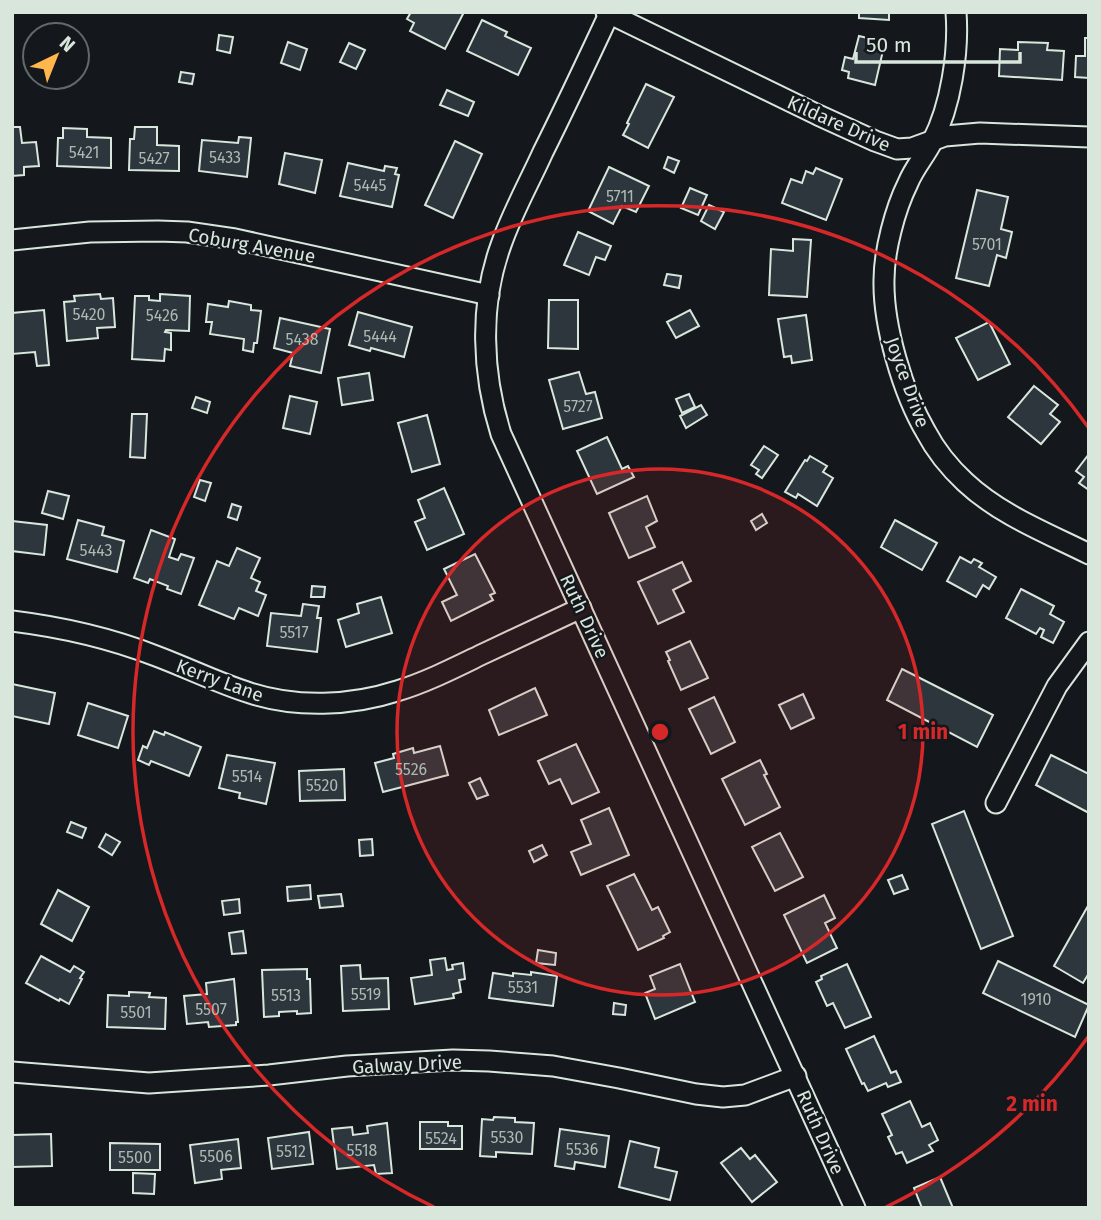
<svg xmlns="http://www.w3.org/2000/svg" width="1101" height="1220" font-family="'Fira Sans',sans-serif">
	<style>
		.building { fill: #2c363c; stroke: #d8e6dc; stroke-width: 2 }
		.lines { fill: none; stroke-linecap: round; stroke-linejoin: round }
		.street-casing { stroke: #d8e6dc; stroke-width: 23 }
		.street { stroke: #14181c; stroke-width: 19 }
		.ring { fill: none; stroke: #d62828; stroke-width: 3.5 }
		.labels { text-anchor: middle; stroke-width: 5; stroke-linejoin: round; paint-order: stroke }
		.number-label { font-size: 16px; fill: #adbab4 }
		.street-label { font-size: 19px; fill: #d8e6dc; stroke: #14181c }
		.centre { fill: #d62828; stroke: #14181c; stroke-width: 3.5 }
		.ring-label { font-size: 21px; text-anchor: middle; font-weight: bold; fill: #d62828; stroke: #14181c; stroke-width: 5; stroke-linejoin: round; paint-order: stroke }
	</style>
	<rect width="100%" height="100%" fill="#14181c"/>
	<g class="building">
		<path d="M411 12H464L445 49 410 31 414 23 407 19Z"/>
		<path d="M859 12H889V20L859 18Z"/>
		<path d="M482 20 507 32 505 36 531 48 518 75 467 51Z"/>
		<path d="M219 35 233 37 230 53 217 50Z"/>
		<path d="M859 36 885 42 875 85 848 78 849 72 842 70 845 57 853 59Z"/>
		<path d="M1085 38H1089V78L1075 77 1076 56H1085Z"/>
		<path d="M288 42 307 49 300 70 281 63Z"/>
		<path d="M1018 42 1048 43 1047 50 1064 51 1062 80 999 76 1000 49 1018 50Z"/>
		<path d="M349 43 365 50 356 69 340 62Z"/>
		<path d="M181 72 194 74 192 84 179 82Z"/>
		<path d="M646 84 674 97 648 148 623 135 629 124 627 123Z"/>
		<path d="M447 90 474 102 468 116 440 105Z"/>
		<path d="M12 127H20L22 143 36 142 39 166 24 167V175L12 176Z"/>
		<path d="M135 127H157V145L179 146V171L129 170 130 139H134Z"/>
		<path d="M63 128 87 129V137L111 138V168L57 166 58 138H63Z"/>
		<path d="M239 137 251 138 247 177 199 171 202 140 238 143Z"/>
		<path d="M455 141 482 154 453 218 425 205Z"/>
		<path d="M285 153 322 160 315 193 279 184Z"/>
		<path d="M668 157 679 161 674 173 664 168Z"/>
		<path d="M348 163 384 171 385 166 397 168 395 174 399 175 392 207 340 196Z"/>
		<path d="M609 167 649 186 636 212 622 206 613 224 588 211Z"/>
		<path d="M816 168 842 179 826 220 782 203 791 179 802 183 806 171 813 174Z"/>
		<path d="M690 188 707 195 698 215 681 208Z"/>
		<path d="M977 190 1008 197 1001 229 1012 232 1006 258 997 255 989 286 956 278Z"/>
		<path d="M709 205 724 212 715 229 701 221Z"/>
		<path d="M578 232 611 246 605 260 596 257 589 275 564 265Z"/>
		<path d="M793 239 811 240 807 297 769 295 771 249 793 251Z"/>
		<path d="M667 274 681 276 679 288 664 285Z"/>
		<path d="M100 294 101 299 113 298 115 327 97 328 98 338 67 341 64 302 75 301 74 296Z"/>
		<path d="M160 294 190 296 189 331 166 330 165 332 171 333V350L165 349 164 361 132 359 135 296H149V300L160 301Z"/>
		<path d="M549 300H578V349L548 348Z"/>
		<path d="M229 301 251 305V310L261 311 257 343H254L253 352 243 350 244 339 210 334 212 322H206L208 304 228 307Z"/>
		<path d="M44 310 49 365 37 366 35 352 12 354V313Z"/>
		<path d="M690 310 699 326 676 338 667 322Z"/>
		<path d="M358 312 412 327 404 357 371 348 370 351 349 345Z"/>
		<path d="M806 315 812 360 792 363 791 356 784 357 778 319Z"/>
		<path d="M280 318 330 329 321 373 290 366 293 353 274 348Z"/>
		<path d="M989 322 1010 364 978 380 956 338Z"/>
		<path d="M579 372 586 394 595 392 602 418 563 429 549 380Z"/>
		<path d="M369 373 373 400 342 405 338 378Z"/>
		<path d="M1034 386 1058 405 1050 414 1060 422 1041 444 1008 417Z"/>
		<path d="M689 394 695 407 682 413 676 399Z"/>
		<path d="M290 396 317 402 310 434 283 428Z"/>
		<path d="M196 397 210 402 207 413 192 408Z"/>
		<path d="M701 405 707 415 686 428 680 416Z"/>
		<path d="M132 414H147L145 458 130 457Z"/>
		<path d="M427 415 440 464 412 472 398 423Z"/>
		<path d="M607 437 622 469 628 466 634 477 597 494 577 451Z"/>
		<path d="M764 446 778 455 762 478 756 474 759 470 751 465Z"/>
		<path d="M1089 454V490L1079 483 1084 477 1076 471Z"/>
		<path d="M810 456 827 466 823 472 833 478 817 506 798 494 796 498 785 492 805 460 807 461Z"/>
		<path d="M200 480 211 483 205 501 194 497Z"/>
		<path d="M444 488 464 534 427 550 415 522 425 518 418 500Z"/>
		<path d="M48 491 69 496 63 519 42 513Z"/>
		<path d="M647 496 657 521 646 527 655 547 629 558 609 513Z"/>
		<path d="M232 504 241 507 237 520 228 517Z"/>
		<path d="M762 514 767 523 756 530 751 521Z"/>
		<path d="M78 520 104 527 102 535 124 541 117 572 67 559Z"/>
		<path d="M895 520 937 543 922 570 881 547Z"/>
		<path d="M12 521 47 525 44 555 12 551Z"/>
		<path d="M151 530 175 539 169 557 178 560 181 554 194 558 181 594 167 589 168 586 150 579 148 583 134 578Z"/>
		<path d="M237 548 260 558 251 578 260 582 256 591 266 595 258 616 239 608 234 619 199 605 217 561 229 566Z"/>
		<path d="M475 554 495 593 490 595 493 600 451 621 442 602 457 595 444 569Z"/>
		<path d="M960 557 971 563 974 559 982 563 979 567 996 577 989 589 983 585 976 597 947 581Z"/>
		<path d="M682 562 691 581 673 590 684 612 658 624 638 582Z"/>
		<path d="M312 586 325 587 324 597H311Z"/>
		<path d="M1021 589 1054 606 1050 614 1064 622 1053 643 1041 637 1044 630 1040 628 1036 634 1006 618Z"/>
		<path d="M381 597 392 633 346 647 338 620 359 613 357 604Z"/>
		<path d="M303 604 319 606 317 618H321L317 652 267 646 271 613 301 616Z"/>
		<path d="M690 641 708 678 681 690 668 661 670 660 666 652Z"/>
		<path d="M902 669 993 715 977 747 887 700Z"/>
		<path d="M12 684 55 693 49 724 12 716Z"/>
		<path d="M535 688 547 715 499 735 489 710Z"/>
		<path d="M803 694 814 718 791 729 779 705Z"/>
		<path d="M714 697 735 742 711 754 689 709Z"/>
		<path d="M88 703 128 716 118 748 78 735Z"/>
		<path d="M154 731 164 735 165 732 201 747 189 776 151 761 149 765 138 760 143 746 147 748Z"/>
		<path d="M576 744 599 792 572 804 560 779 549 784 538 761Z"/>
		<path d="M440 746 448 775 383 792 375 763 394 758 393 754 413 748 414 753Z"/>
		<path d="M227 755 275 763 266 804 239 798 240 793 219 788Z"/>
		<path d="M1051 755 1089 774V813L1036 785Z"/>
		<path d="M760 760 767 774 764 775 780 807 745 825 722 779Z"/>
		<path d="M344 769 345 800 300 801 299 771Z"/>
		<path d="M480 778 488 795 477 799 469 783Z"/>
		<path d="M609 808 629 855 581 875 571 852 591 844 581 820Z"/>
		<path d="M964 811 1013 936 981 949 932 824Z"/>
		<path d="M71 822 86 828 82 838 67 832Z"/>
		<path d="M780 833 803 877 775 891 752 847Z"/>
		<path d="M106 834 120 842 112 855 99 847Z"/>
		<path d="M372 839 373 855 360 856 359 840Z"/>
		<path d="M542 845 547 855 534 862 529 851Z"/>
		<path d="M634 874 652 910 658 907 670 932 663 936 664 938 638 950 607 886Z"/>
		<path d="M902 875 908 889 894 894 888 880Z"/>
		<path d="M310 885 311 899 288 901 287 887Z"/>
		<path d="M58 890 89 907 72 941 41 924Z"/>
		<path d="M341 894 343 906 320 908 318 896Z"/>
		<path d="M824 895 835 918 825 923 837 948 807 963 784 915Z"/>
		<path d="M239 899 240 913 224 915 222 901Z"/>
		<path d="M1089 904V973L1083 983 1054 966Z"/>
		<path d="M243 931 246 953 232 954 229 933Z"/>
		<path d="M538 950 556 953 555 965 536 963Z"/>
		<path d="M41 956 70 972 74 966 84 972 80 978 82 979 69 1004 60 999 59 1001 26 983Z"/>
		<path d="M445 958 447 970 453 969 452 965 463 963 465 979 459 980 461 992 453 994 454 998 415 1004 411 978 432 975 430 960Z"/>
		<path d="M998 961 1089 1005 1075 1037 983 993Z"/>
		<path d="M680 964 695 1002 655 1019 645 993 655 989 650 976Z"/>
		<path d="M847 964 871 1017 845 1028 833 1003 827 1006 816 982 822 979 821 976Z"/>
		<path d="M360 965 361 979 388 978 389 1009 343 1011 341 966Z"/>
		<path d="M307 969V979H310L311 1013 297 1014V1011L279 1012V1016L264 1017 262 970Z"/>
		<path d="M531 972 557 976 553 1006 489 998 493 973 513 976V973L531 975Z"/>
		<path d="M234 979 238 1022H236V1025L209 1027 208 1022 187 1024 184 996 207 994 206 983Z"/>
		<path d="M129 992 150 993 149 997 166 998 165 1029 107 1027 108 995 129 996Z"/>
		<path d="M614 1003 626 1005 625 1015 613 1014Z"/>
		<path d="M874 1036 891 1073 896 1071 901 1082 888 1087 886 1083 868 1091 864 1083 862 1084 846 1049Z"/>
		<path d="M910 1101 922 1127 930 1123 938 1140 929 1145 933 1151 907 1163 902 1152 896 1154 888 1137 892 1135 882 1114Z"/>
		<path d="M494 1117 515 1118V1122L534 1123 532 1154 496 1152V1157L480 1156 482 1119 493 1120Z"/>
		<path d="M420 1122H448V1126H462V1149H420Z"/>
		<path d="M387 1123 392 1173 376 1174 374 1165 337 1169 332 1129 352 1127 353 1135 368 1133 367 1126Z"/>
		<path d="M560 1129 609 1136 605 1167 575 1162 574 1169 555 1166Z"/>
		<path d="M309 1132 313 1164 272 1169 268 1138Z"/>
		<path d="M51 1134 52 1166 12 1167V1135Z"/>
		<path d="M238 1139 241 1168 221 1170 222 1179 195 1183 190 1145Z"/>
		<path d="M630 1141 659 1148 655 1167 677 1172 670 1200 619 1187Z"/>
		<path d="M110 1143 160 1144V1170H110Z"/>
		<path d="M741 1148 750 1159 755 1155 777 1182 752 1202 721 1163Z"/>
		<path d="M133 1173 155 1174 154 1194 133 1193Z"/>
		<path d="M940 1177 953 1208H922L914 1188Z"/>
	</g>
	<g class="lines">
		<defs>
			<g id="street">
				<path d="M606 12 818 115 875 141 897 149 912 148 945 136 980 133 1089 137"/>
				<path d="M610 12C588 59 566 106 543 152 529 183 512 213 501 245 479 305 482 374 501 434L855 1208"/>
				<path d="M956 12C959 52 951 106 932 142 925 156 914 168 908 183 895 209 884 251 884 280 883 326 903 393 926 432 936 451 950 468 965 482 1000 515 1047 533 1089 554"/>
				<path d="M12 240 90 232 158 231 187 232 235 239 489 295"/>
				<path d="M12 621C61 627 110 638 156 656 188 668 218 683 250 693 296 708 351 706 397 691 427 682 456 667 485 653 517 638 549 623 581 608"/>
				<path d="M996 803 1057 686 1089 642"/>
				<path d="M12 1072 149 1083 269 1075 347 1066 453 1060 489 1061 553 1066 619 1078 696 1094 723 1097 745 1095 796 1076"/>
			</g>
		</defs>
		<use href="#street" class="street-casing"/>
		<use href="#street" class="street"/>
	</g>
	<circle cx="660" cy="732" r="263" fill="#d62828" fill-opacity=".12"/>
	<g class="ring">
		<circle cx="660" cy="732" r="263"/>
		<path d="M1088 1037A526 526 0 0 1 886 1207M434 1207A526 526 0 1 1 1088 427"/>
	</g>
	<g class="labels">
		<g class="number-label">
			<text x="84" y="158">5421</text>
			<text x="225" y="163">5433</text>
			<text x="154" y="164">5427</text>
			<text x="370" y="191">5445</text>
			<text x="620" y="202">5711</text>
			<text x="987" y="250">5701</text>
			<text x="89" y="320">5420</text>
			<text x="162" y="321">5426</text>
			<text x="380" y="342">5444</text>
			<text x="302" y="345">5438</text>
			<text x="578" y="412">5727</text>
			<text x="96" y="556">5443</text>
			<text x="294" y="638">5517</text>
			<text x="411" y="775">5526</text>
			<text x="247" y="782">5514</text>
			<text x="322" y="791">5520</text>
			<text x="523" y="993">5531</text>
			<text x="366" y="1000">5519</text>
			<text x="286" y="1001">5513</text>
			<text x="1036" y="1005">1910</text>
			<text x="211" y="1015">5507</text>
			<text x="136" y="1018">5501</text>
			<text x="507" y="1143">5530</text>
			<text x="441" y="1144">5524</text>
			<text x="582" y="1155">5536</text>
			<text x="362" y="1156">5518</text>
			<text x="291" y="1157">5512</text>
			<text x="216" y="1162">5506</text>
			<text x="135" y="1163">5500</text>
		</g>
		<g class="street-label">
			<text transform="translate(839 123) rotate(24)" y="7">Kildare Drive</text>
			<text transform="translate(252 245) rotate(10)" y="7">Coburg Avenue</text>
			<text transform="translate(908 382) rotate(70)" y="7">Joyce Drive</text>
			<text transform="translate(585 616) rotate(65)" y="7">Ruth Drive</text>
			<text transform="translate(220 680) rotate(20)" y="7">Kerry Lane</text>
			<text transform="translate(407 1064) rotate(-3)" y="7">Galway Drive</text>
			<text transform="translate(821 1132) rotate(66)" y="7">Ruth Drive</text>
		</g>
	</g>
	<circle cx="660" cy="732" r="10" class="centre"/>
	<g class="ring-label">
		<text x="923" y="739">1 min</text>
		<text x="1032" y="1111">2 min</text>
	</g>
	<rect width="1101" height="1220" fill="none" stroke="#d8e6dc" stroke-width="28"/>
	<g transform="translate(56 56) rotate(43)"><circle r="33" fill="#14181c" stroke="#626a69" stroke-width="2"/>
	<path d="M0-5L12 26L0 18L-12 26Z" fill="#ffb74d"/>
	<text y="-10" font-size="19" font-weight="bold" text-anchor="middle" fill="#d8e6dc">N</text>
	</g>
	<path d="M856 52v10h164v-10" fill="none" stroke="#d8e6dc" stroke-width="3.5"/>
	<text x="866" y="52" font-size="21" fill="#d8e6dc" stroke="#14181c" stroke-width="5" paint-order="stroke">50 m</text>
</svg>
